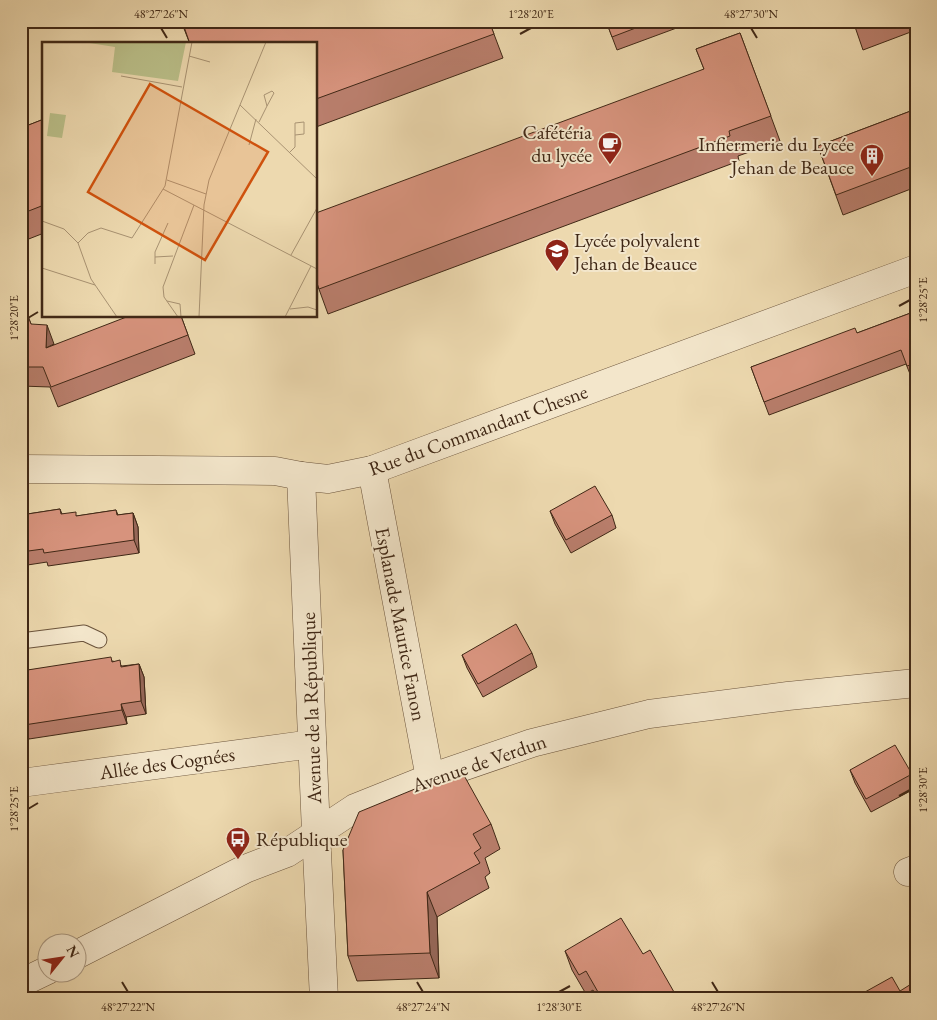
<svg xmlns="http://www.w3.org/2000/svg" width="937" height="1020" font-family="'EB Garamond',serif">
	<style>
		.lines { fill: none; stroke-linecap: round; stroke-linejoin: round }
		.service-casing { stroke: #6b543c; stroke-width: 17 }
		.minor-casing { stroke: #6b543c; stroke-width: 29 }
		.tertiary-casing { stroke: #6b543c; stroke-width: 29 }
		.service { stroke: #f3e6cb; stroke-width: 15 }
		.minor { stroke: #f3e6cb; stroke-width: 28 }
		.tertiary { stroke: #f3e6cb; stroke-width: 28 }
		.wall { fill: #b97e6c; stroke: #402816 }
		.shaded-wall { fill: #966758; stroke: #402816 }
		.building { fill: #d7937d; stroke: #402816 }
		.ticks { fill: none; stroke: #402816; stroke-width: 2 }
		.labels { text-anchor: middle; stroke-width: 4; stroke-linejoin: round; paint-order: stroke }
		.poi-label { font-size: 20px; fill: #402816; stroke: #f3e6cb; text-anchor: end }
		.street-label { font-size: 20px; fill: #402816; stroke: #f3e6cb }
		.inset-road { fill: none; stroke: #a89272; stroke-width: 1 }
		.view { fill: #cf520e; fill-opacity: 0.15; stroke: #cf520e; stroke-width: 2.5 }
		.inset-edge { fill: none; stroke: #402816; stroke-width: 2.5 }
		.neatline { fill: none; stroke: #402816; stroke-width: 2 }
		.ticks-label { font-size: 12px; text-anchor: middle; fill: #402816 }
	</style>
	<rect width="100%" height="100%" fill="#edd9af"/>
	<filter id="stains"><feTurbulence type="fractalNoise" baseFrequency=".004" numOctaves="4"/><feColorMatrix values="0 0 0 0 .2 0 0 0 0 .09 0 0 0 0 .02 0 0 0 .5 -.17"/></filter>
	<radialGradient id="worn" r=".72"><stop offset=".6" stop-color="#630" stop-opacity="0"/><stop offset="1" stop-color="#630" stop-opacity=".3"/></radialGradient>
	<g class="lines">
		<defs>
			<path id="service" d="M21 641 84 633 99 640"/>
			<g id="minor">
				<path d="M21 469 275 471 301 476"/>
				<path d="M21 783 312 744"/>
				<path d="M316 832 324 999"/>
				<path d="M908 872 916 869"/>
			</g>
			<g id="tertiary">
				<path d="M372 470 430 778"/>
				<path d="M316 832 301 476 328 479 372 470 916 269"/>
				<path d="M78 954 245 869 287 853 355 808 430 778 532 743 649 714 788 696 916 683"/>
				<path d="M21 983 48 970"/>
			</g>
		</defs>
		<use href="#service" class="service-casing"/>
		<use href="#minor" class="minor-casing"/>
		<use href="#tertiary" class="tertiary-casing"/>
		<use href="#service" class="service"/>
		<use href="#minor" class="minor"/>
		<use href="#tertiary" class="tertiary"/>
	</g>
	<g class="wall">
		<path d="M181 21H300L301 23 489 21 503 58 316 127V44H190Z"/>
		<path d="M606 21H680L682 26 617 50Z"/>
		<path d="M853 21H916V30L863 50Z"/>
		<path d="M740 33 780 141 738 156 739 161 328 314 316 281 704 69 696 49Z"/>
		<path d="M916 109V187L843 215 818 146Z"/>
		<path d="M44 119V233L21 242V128Z"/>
		<path d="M21 298 31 324 54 345 181 316 195 354 58 407 50 387 21 386Z"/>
		<path d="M916 311V378L912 379 906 364 769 415 751 367 857 333Z"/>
		<path d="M60 509 62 514 77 516 116 510 118 515 133 513 138 527 139 553 48 566 47 562 21 566V515Z"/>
		<path d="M550 511 612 515 616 528 571 553 555 524Z"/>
		<path d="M532 653 537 667 483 697 467 668 462 655Z"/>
		<path d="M113 661 122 666 139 664 144 677 146 714 126 717 127 724 29 739 27 733 21 734V671Z"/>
		<path d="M850 770 912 774 916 785V788L871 812 855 783Z"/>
		<path d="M491 824 500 849 485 858 490 873 485 877 489 888 437 917 439 978 357 981 348 956 343 850Z"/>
		<path d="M565 951 643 954 678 999H598L593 990 586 994 572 970Z"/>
	</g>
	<g class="shaded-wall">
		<path d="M47 325 54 344 46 348Z"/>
		<path d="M133 513 138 527 139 553 134 540Z"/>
		<path d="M139 664 144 677 146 714 141 701Z"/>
		<path d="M121 704 126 717 127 724 122 710Z"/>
		<path d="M427 892 437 917 439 978 430 953Z"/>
	</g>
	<g class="building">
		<path d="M182 21H300L301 23 305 21H489L494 34 316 99V44H190Z"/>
		<path d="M606 21H654L612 37Z"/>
		<path d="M853 21H864L854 25Z"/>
		<path d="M740 33 771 116 729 131 730 136 319 289 316 280V213L704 69 696 49Z"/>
		<path d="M916 109V165L836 195 818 146Z"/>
		<path d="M44 119V205L21 214V128Z"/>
		<path d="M21 298 31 324 47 325 46 348 129 316H181L188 335 51 387 43 367H21Z"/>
		<path d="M916 311V363L907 366 901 350 764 402 751 367 855 328 857 333Z"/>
		<path d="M595 486 612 515 566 540 550 511Z"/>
		<path d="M60 509 61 514 76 512V516L116 510 117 515 133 513 134 540 44 553 43 549 21 552V515Z"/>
		<path d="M516 624 532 653 478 684 462 655Z"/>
		<path d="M111 657 112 662 120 660 121 667 139 664 141 701 121 704 122 710 24 725 23 719 21 720V671Z"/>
		<path d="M895 745 912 774 866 799 850 770Z"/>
		<path d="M461 770 491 824 473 834 481 848 474 853 480 863 427 892 430 953 348 956 343 850 359 812Z"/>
		<path d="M621 918 643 954 650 950 678 999H602L586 971 579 975 565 951Z"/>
		<path d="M892 977 900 991 916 981V999H869L865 992Z"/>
	</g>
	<path class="ticks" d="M161 28 167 38M751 28 757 38M520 34 531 28M899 306 910 300M28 318 38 312M899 796 910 790M28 809 38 803M122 982 128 992M417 982 423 992M712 982 718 992M559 992 570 986"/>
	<defs>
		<symbol id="cafe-pin" viewBox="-11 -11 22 30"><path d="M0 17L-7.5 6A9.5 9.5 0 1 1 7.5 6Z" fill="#8f2418" stroke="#f3e6cb"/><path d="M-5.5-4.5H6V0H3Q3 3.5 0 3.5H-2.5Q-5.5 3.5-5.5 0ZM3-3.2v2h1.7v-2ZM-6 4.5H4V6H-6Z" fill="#fff"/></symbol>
		<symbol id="building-pin" viewBox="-11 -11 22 30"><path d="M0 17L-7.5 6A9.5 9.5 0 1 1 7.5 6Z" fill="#8f2418" stroke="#f3e6cb"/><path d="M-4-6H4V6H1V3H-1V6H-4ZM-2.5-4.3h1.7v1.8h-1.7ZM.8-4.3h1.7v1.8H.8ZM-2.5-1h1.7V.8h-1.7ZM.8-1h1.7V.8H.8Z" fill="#fff"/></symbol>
		<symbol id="school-pin" viewBox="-11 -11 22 30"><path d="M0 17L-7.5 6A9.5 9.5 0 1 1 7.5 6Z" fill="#8f2418" stroke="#f3e6cb"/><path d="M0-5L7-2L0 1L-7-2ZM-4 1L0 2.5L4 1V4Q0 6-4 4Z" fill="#fff"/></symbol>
		<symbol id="bus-pin" viewBox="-11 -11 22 30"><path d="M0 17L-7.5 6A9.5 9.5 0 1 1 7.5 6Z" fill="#8f2418" stroke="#f3e6cb"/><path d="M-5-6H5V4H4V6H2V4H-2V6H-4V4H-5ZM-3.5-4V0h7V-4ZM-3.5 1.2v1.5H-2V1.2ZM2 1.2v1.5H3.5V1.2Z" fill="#fff"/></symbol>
	</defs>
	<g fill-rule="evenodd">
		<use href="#cafe-pin" x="596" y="130" width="28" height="38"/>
		<use href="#building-pin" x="858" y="142" width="28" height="38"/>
		<use href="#school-pin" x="543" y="237" width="28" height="38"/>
		<use href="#bus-pin" x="224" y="825" width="28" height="38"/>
	</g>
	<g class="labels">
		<g class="poi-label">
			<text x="592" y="139">Cafétéria<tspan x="592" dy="23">du lycée</tspan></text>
			<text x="854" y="151">Infiermerie du Lycée<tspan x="854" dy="23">Jehan de Beauce</tspan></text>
			<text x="574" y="247" text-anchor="start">Lycée polyvalent<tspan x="574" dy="23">Jehan de Beauce</tspan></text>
			<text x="256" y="846" text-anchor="start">République</text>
		</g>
		<g class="street-label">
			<text transform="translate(478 430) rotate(-20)" y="7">Rue du Commandant Chesne</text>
			<text transform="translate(401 624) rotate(79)" y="7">Esplanade Maurice Fanon</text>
			<text transform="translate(311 708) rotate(-92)" y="7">Avenue de la République</text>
			<text transform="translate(167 763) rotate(-8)" y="7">Allée des Cognées</text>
			<text transform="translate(479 763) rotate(-19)" y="7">Avenue de Verdun</text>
		</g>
	</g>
	<g transform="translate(42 42)">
		<rect width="275" height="275" fill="#edd9af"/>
		<path d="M41 0H144L136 39 70 30 73 5ZM8 71 24 73 20 96 5 94Z" fill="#babf89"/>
		<path class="inset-road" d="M147 14 168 20M79 34 140 45M198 63 275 137M217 80 225 64 232 51 230 49 222 53 225 64M207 103 214 77M247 111 253 105V93L262 92V80L253 81V93M125 138 164 152M121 147 275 227M0 179 22 187 36 201 49 237 75 275M36 201 46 191 59 186 90 196 123 144 150 0M249 213 275 166M113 215 131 214M113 222V210L126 181M0 226 53 243M125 259 138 262 139 275M248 267 266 265 275 268M136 275 122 255 121 245 152 163M157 275 162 163 167 138 224 0M243 275 269 224"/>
		<path class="view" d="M108 42 226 110 163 218 46 150Z"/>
		<rect width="275" height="275" class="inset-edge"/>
	</g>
	<rect width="937" height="1020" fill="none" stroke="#edd9af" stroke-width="55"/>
	<g transform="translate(62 958) rotate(60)"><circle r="24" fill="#f3e6cb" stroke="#ab9a83"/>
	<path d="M0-4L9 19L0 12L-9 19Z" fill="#8f2418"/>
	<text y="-8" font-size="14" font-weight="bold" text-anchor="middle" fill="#402816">N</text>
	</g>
	<rect x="28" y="28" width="882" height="964" class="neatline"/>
	<g class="ticks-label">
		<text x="161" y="18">48°27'26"N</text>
		<text x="531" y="18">1°28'20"E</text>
		<text x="751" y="18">48°27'30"N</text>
		<text transform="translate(923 300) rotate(-90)" y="4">1°28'25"E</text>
		<text transform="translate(14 318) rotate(-90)" y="4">1°28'20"E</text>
		<text transform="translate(923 790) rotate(-90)" y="4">1°28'30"E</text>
		<text transform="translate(14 809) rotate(-90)" y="4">1°28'25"E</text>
		<text x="128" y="1011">48°27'22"N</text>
		<text x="423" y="1011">48°27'24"N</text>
		<text x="559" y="1011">1°28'30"E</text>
		<text x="718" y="1011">48°27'26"N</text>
	</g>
	<rect width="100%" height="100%" filter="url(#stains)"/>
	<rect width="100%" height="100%" fill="url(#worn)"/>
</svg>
